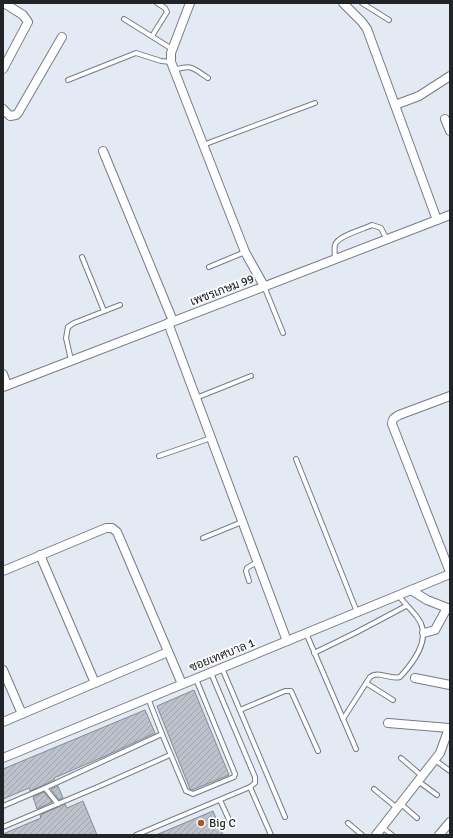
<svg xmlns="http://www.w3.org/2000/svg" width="453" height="838" font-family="Signika,Sarabun,sans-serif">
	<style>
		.building { fill: url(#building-hatch); stroke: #858a94 }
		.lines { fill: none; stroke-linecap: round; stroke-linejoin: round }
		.lane-casing { stroke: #767b84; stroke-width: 6 }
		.street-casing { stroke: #767b84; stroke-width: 10 }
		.lane { stroke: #fff; stroke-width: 4 }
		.street { stroke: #fff; stroke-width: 8 }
		.poi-dot { fill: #a15c2f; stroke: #fff; stroke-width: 1.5 }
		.labels { text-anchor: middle; stroke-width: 3.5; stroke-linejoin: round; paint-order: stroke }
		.street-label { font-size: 12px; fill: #212327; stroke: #fff }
		.poi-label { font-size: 12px; fill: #212327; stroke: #fff; text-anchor: start }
	</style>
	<defs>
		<pattern id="building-hatch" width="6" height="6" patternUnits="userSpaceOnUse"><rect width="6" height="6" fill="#bcc1cb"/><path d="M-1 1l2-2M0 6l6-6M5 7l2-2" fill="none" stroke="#a1a6ae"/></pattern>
	</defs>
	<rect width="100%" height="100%" fill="#e4eaf4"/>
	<g class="building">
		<path d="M194 690 229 775 192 790 190 789 157 706Z"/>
		<path d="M145 710 155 733 103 757 54 778 55 779 44 785 30 791 29 788 3 799V769Z"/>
		<path d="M58 786 63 798 59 800 51 789Z"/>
		<path d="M44 792 52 802 37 809 33 797Z"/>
		<path d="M83 801 97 835H3V834L41 818 40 815 65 804 67 808Z"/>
		<path d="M213 811 223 835H156Z"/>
	</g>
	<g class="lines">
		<defs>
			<g id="lane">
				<path d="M362 3 389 20"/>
				<path d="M124 19 172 49"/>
				<path d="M152 36 167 12 165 8 157 3"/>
				<path d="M174 70C193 64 192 68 208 78"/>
				<path d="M68 80 136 53 161 61 171 62"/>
				<path d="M203 145 315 103"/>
				<path d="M82 257 104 311"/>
				<path d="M335 259C335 255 334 249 335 245 337 236 364 229 372 225L381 228 387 240"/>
				<path d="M209 267 245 252"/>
				<path d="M264 286 283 333"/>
				<path d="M71 360 66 338 68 327 74 323 120 305"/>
				<path d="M196 398 251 376"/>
				<path d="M159 456 211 438"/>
				<path d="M296 459 357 612"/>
				<path d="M203 538 242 522"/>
				<path d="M249 581 246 571 247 568 257 562"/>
				<path d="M306 633 356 749"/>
				<path d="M314 653 357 632 406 606"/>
				<path d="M222 668 285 817"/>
				<path d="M211 673 255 777V783L250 787"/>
				<path d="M366 683 393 700"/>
				<path d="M148 698 162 734 186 791 193 794 234 777 235 774 196 679"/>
				<path d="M240 710 285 691H291L318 751"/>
				<path d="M343 719 370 677C379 670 389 680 400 677 414 662 433 637 417 617 411 609 404 603 399 596"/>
				<path d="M401 758 422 776"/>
				<path d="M435 760 450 771"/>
				<path d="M418 781 437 795"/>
				<path d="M45 788 162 734"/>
				<path d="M374 789 397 808"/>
				<path d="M220 800 231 824"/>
				<path d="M401 804 417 818"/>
				<path d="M3 806 45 788 58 804"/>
				<path d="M348 823 362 835"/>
				<path d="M3 827 100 786 170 755"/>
				<path d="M382 827 392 835"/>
				<path d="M136 835 250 787 271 835"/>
			</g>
			<g id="street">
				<path d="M190 3 171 53V62L245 252 264 286"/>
				<path d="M343 3 362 22 367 29 437 220"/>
				<path d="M3 69 28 22 23 15 4 3"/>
				<path d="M395 105 419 96 450 76"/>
				<path d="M3 109 10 116 16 115 18 113 62 37"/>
				<path d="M445 119 450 131"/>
				<path d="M103 151 173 321"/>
				<path d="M168 323 287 641"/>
				<path d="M3 374 7 385"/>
				<path d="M3 387 450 215"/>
				<path d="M450 396 399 415C394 418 392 419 392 424L450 572"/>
				<path d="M40 555 95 683"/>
				<path d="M3 571 106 528H112L117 532 182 684"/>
				<path d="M411 590 427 600 450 609"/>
				<path d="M424 633 435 630 447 608"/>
				<path d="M3 670 22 714"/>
				<path d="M415 678 450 685"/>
				<path d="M3 722 168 652"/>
				<path d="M388 723 449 728"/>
				<path d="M3 758 450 574"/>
				<path d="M376 835 440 753 449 728H450"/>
				<path d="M439 835 450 822"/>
			</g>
		</defs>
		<use href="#lane" class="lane-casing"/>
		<use href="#street" class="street-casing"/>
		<use href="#lane" class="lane"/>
		<use href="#street" class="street"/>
	</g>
	<circle class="poi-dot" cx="201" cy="823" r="4"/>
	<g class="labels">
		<g class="street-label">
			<text transform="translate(222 290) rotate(-21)" y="4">เพชรเกษม 99</text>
			<text transform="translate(222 655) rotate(-22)" y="4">ซอยเทศบาล 1</text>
		</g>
		<g class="poi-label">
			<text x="209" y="827">Big C</text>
		</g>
	</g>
	<rect width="453" height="838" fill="none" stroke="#212327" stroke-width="8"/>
</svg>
